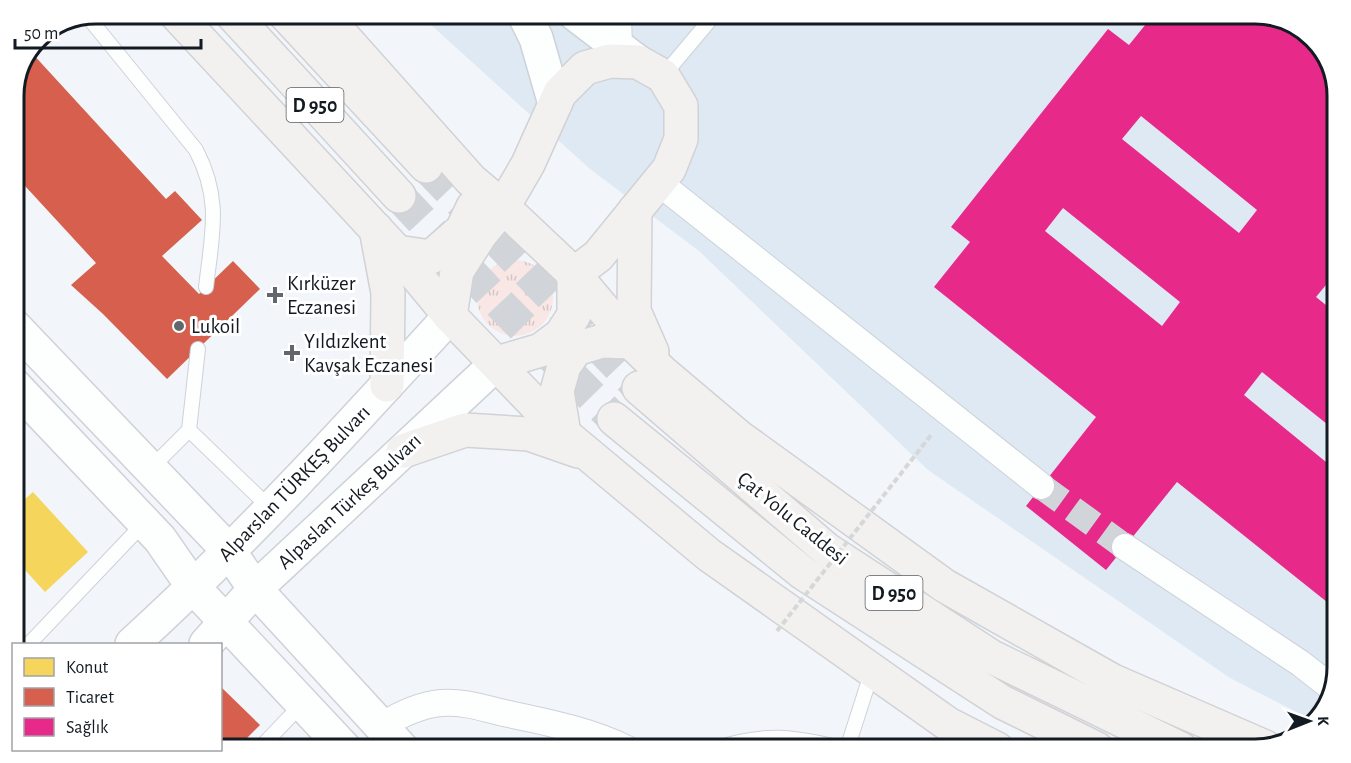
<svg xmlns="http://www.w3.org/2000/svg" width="1351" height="763" font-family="'Alegreya Sans',sans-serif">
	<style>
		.built { fill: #dfe9f3 }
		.grass { fill: url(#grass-tufts) }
		.homes { fill: #f6d55c }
		.shops { fill: #d6604d }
		.health { fill: #e7298a; fill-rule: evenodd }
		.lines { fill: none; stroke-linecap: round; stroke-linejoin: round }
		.street-tunnel { stroke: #d1d5d9; stroke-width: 26; stroke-dasharray: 26 13; stroke-linecap: butt }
		.highway-tunnel { stroke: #d1d5d9; stroke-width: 33; stroke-dasharray: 33 16; stroke-linecap: butt }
		.lane-casing { stroke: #cdd2d8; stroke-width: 16 }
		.street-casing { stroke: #cdd2d8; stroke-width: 28 }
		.secondary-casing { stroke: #cdd2d8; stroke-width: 36 }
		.highway-casing { stroke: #d0d2d5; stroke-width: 36 }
		.lane { stroke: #fdfefe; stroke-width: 14 }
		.street { stroke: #fdfefe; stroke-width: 26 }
		.secondary { stroke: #fdfefe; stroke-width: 33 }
		.highway { stroke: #f3f0f0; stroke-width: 33 }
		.path-bridge { stroke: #d5d7d8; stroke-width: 4; stroke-dasharray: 6 3; stroke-linecap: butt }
		.poi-dot { fill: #61676d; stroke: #fff; stroke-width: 2 }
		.labels { text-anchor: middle; stroke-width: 6; stroke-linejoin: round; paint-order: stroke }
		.shield { fill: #fff; stroke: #5a5f64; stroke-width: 1.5 }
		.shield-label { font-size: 20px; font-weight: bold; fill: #131a21 }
		.poi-label { font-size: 21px; fill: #131a21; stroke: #fff; text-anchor: start }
		.street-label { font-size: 21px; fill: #131a21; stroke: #fff }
		.rim { fill: none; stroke: #131a21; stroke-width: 3 }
	</style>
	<defs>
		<pattern id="grass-tufts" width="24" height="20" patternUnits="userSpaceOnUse" patternTransform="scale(1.5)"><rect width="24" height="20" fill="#f8e7e5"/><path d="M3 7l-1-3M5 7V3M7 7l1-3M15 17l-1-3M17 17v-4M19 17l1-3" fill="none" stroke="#d4c6c4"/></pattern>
	</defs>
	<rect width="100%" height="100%" fill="#f2f6fa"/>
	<path class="built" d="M419 14H1255L1296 24 1324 50 1337 90V668L1327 708 1314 721 1230 678 928 470 699 251 590 169Z"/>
	<circle class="grass" cx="515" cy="298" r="38"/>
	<path class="homes" d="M33 492 88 552 45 592 14 558V509Z"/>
	<g class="shops">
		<path d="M31 52 166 199 175 191 202 220 162 256 199 294 233 261 260 289 167 379 103 314 71 285 96 263 14 174V90Z"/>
		<path d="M220 686 260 725 236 749H220Z"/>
	</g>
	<path class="health" d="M1154 14H1256L1296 24 1324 50 1337 90V276L1335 274 1316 297 1337 314V432L1262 372 1244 395 1337 471V610L1177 482 1106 570 1026 506 1096 417 934 287 970 242 951 227 1108 29 1129 45ZM1141 116 1257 210 1239 233 1122 139ZM1063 208 1180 302 1162 326 1045 231Z"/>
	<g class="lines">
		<path class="street-tunnel" d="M1041 486 1125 547"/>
		<g class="highway-tunnel">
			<path d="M426 166 639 388"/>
			<path d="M399 196 500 304 614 419"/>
		</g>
		<defs>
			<g id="lane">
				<path d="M624 14 625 50"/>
				<path d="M88 17 196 150C222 200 212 234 206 287"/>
				<path d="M663 76 715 14"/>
				<path d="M189 430 198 349"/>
				<path d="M151 468 189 430 270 508"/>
				<path d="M29 644 144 523"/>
				<path d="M259 749 302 704"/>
				<path d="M714 749C764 732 794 736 845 749"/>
				<path d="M847 749 872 671"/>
			</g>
			<g id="street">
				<path d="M658 182 1041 486"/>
				<path d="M1125 547 1300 663 1332 688"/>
				<path d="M381 726C399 715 419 705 441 703 462 701 483 708 504 713 546 722 589 730 627 749"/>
			</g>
			<g id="secondary">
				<path d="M524 14 536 38 555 104"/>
				<path d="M575 14 638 62"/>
				<path d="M14 326 229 551 255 589 402 749"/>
				<path d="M14 385 160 539 194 588 345 749"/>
				<path d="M132 644C244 542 348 428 450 316"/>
				<path d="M206 644 255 589 497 363"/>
			</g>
			<g id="highway">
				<path d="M176 14 397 252 450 316 564 434 709 555 948 724 997 749"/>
				<path d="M232 14 399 196"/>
				<path d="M285 14 426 166"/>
				<path d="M323 14 471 180 503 207 574 274 631 342 662 372 739 437 945 586 1113 681 1265 747"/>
				<path d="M635 210 634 311 652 352"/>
				<path d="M376 229 388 293 387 385"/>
				<path d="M397 252 431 257 462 230 473 207"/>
				<path d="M450 316 457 271 480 235 503 207 528 164 560 93 585 68 610 61 638 62 663 76 681 106V139L669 169 598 256 574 274V315L561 335 541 350 497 363"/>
				<path d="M639 388 826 549 992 657 1181 749"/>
				<path d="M614 419 803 573 1002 702 1097 749"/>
				<path d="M564 434 557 391 564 366 576 349 602 341 631 342"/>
				<path d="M403 451 465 430 529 434 578 451"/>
			</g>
		</defs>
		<use href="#lane" class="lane-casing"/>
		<use href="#street" class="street-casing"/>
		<use href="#secondary" class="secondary-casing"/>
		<use href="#highway" class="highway-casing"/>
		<use href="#lane" class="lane"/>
		<use href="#street" class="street"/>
		<use href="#secondary" class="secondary"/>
		<use href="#highway" class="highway"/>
		<path class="path-bridge" d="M777 631 932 434"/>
	</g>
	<g class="poi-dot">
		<path d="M272 286h6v6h6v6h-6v6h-6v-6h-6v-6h6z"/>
		<circle cx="179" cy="326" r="6"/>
		<path d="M289 344h6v6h6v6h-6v6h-6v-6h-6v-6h6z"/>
	</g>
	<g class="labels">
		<g class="shield">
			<rect x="286.5" y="88" width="57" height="34" rx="4.5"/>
			<rect x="865.5" y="576" width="57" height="34" rx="4.5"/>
		</g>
		<g class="shield-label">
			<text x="315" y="112">D 950</text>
			<text x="894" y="600">D 950</text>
		</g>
		<g class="poi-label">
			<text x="287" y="290">Kırküzer<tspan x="287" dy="24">Eczanesi</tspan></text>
			<text x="191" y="333">Lukoil</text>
			<text x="304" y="348">Yıldızkent<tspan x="304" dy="24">Kavşak Eczanesi</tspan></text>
		</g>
		<g class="street-label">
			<text transform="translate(294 483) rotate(-46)" y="7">Alparslan TÜRKEŞ Bulvarı</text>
			<text transform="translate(349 501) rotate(-43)" y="7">Alpaslan Türkeş Bulvarı</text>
			<text transform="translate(793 518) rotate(39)" y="7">Çat Yolu Caddesi</text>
		</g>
	</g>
	<path d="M0 0H1351V763H0ZM96 24H1255A72 72 0 0 1 1327 96V667A72 72 0 0 1 1255 739H96A72 72 0 0 1 24 667V96A72 72 0 0 1 96 24Z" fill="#fff" fill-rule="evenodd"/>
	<path class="rim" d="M96 24H1255A72 72 0 0 1 1327 96V667A72 72 0 0 1 1255 739H96A72 72 0 0 1 24 667V96A72 72 0 0 1 96 24Z"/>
	<rect x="12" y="643" width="210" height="108" fill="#ffffff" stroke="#a1a3a6" stroke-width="1.5"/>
	<rect x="24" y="658" width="30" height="18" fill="#f6d55c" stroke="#a1a3a6" stroke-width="1.5"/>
	<text x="66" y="673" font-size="18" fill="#131a21">Konut</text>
	<rect x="24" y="688" width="30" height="18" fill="#d6604d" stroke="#a1a3a6" stroke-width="1.5"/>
	<text x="66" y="703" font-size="18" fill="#131a21">Ticaret</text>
	<rect x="24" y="718" width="30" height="18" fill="#e7298a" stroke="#a1a3a6" stroke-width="1.5"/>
	<text x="66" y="733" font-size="18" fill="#131a21">Sağlık</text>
	<g transform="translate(1309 721) rotate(89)" stroke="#ffffff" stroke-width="4.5" paint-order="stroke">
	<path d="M0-4.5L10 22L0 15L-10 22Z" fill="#131a21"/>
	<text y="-9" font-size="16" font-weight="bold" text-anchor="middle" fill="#131a21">K</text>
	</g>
	<path d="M15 39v9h186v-9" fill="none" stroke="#131a21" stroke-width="3"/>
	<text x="24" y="39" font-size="18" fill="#131a21" stroke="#ffffff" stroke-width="4.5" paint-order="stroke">50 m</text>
</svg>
